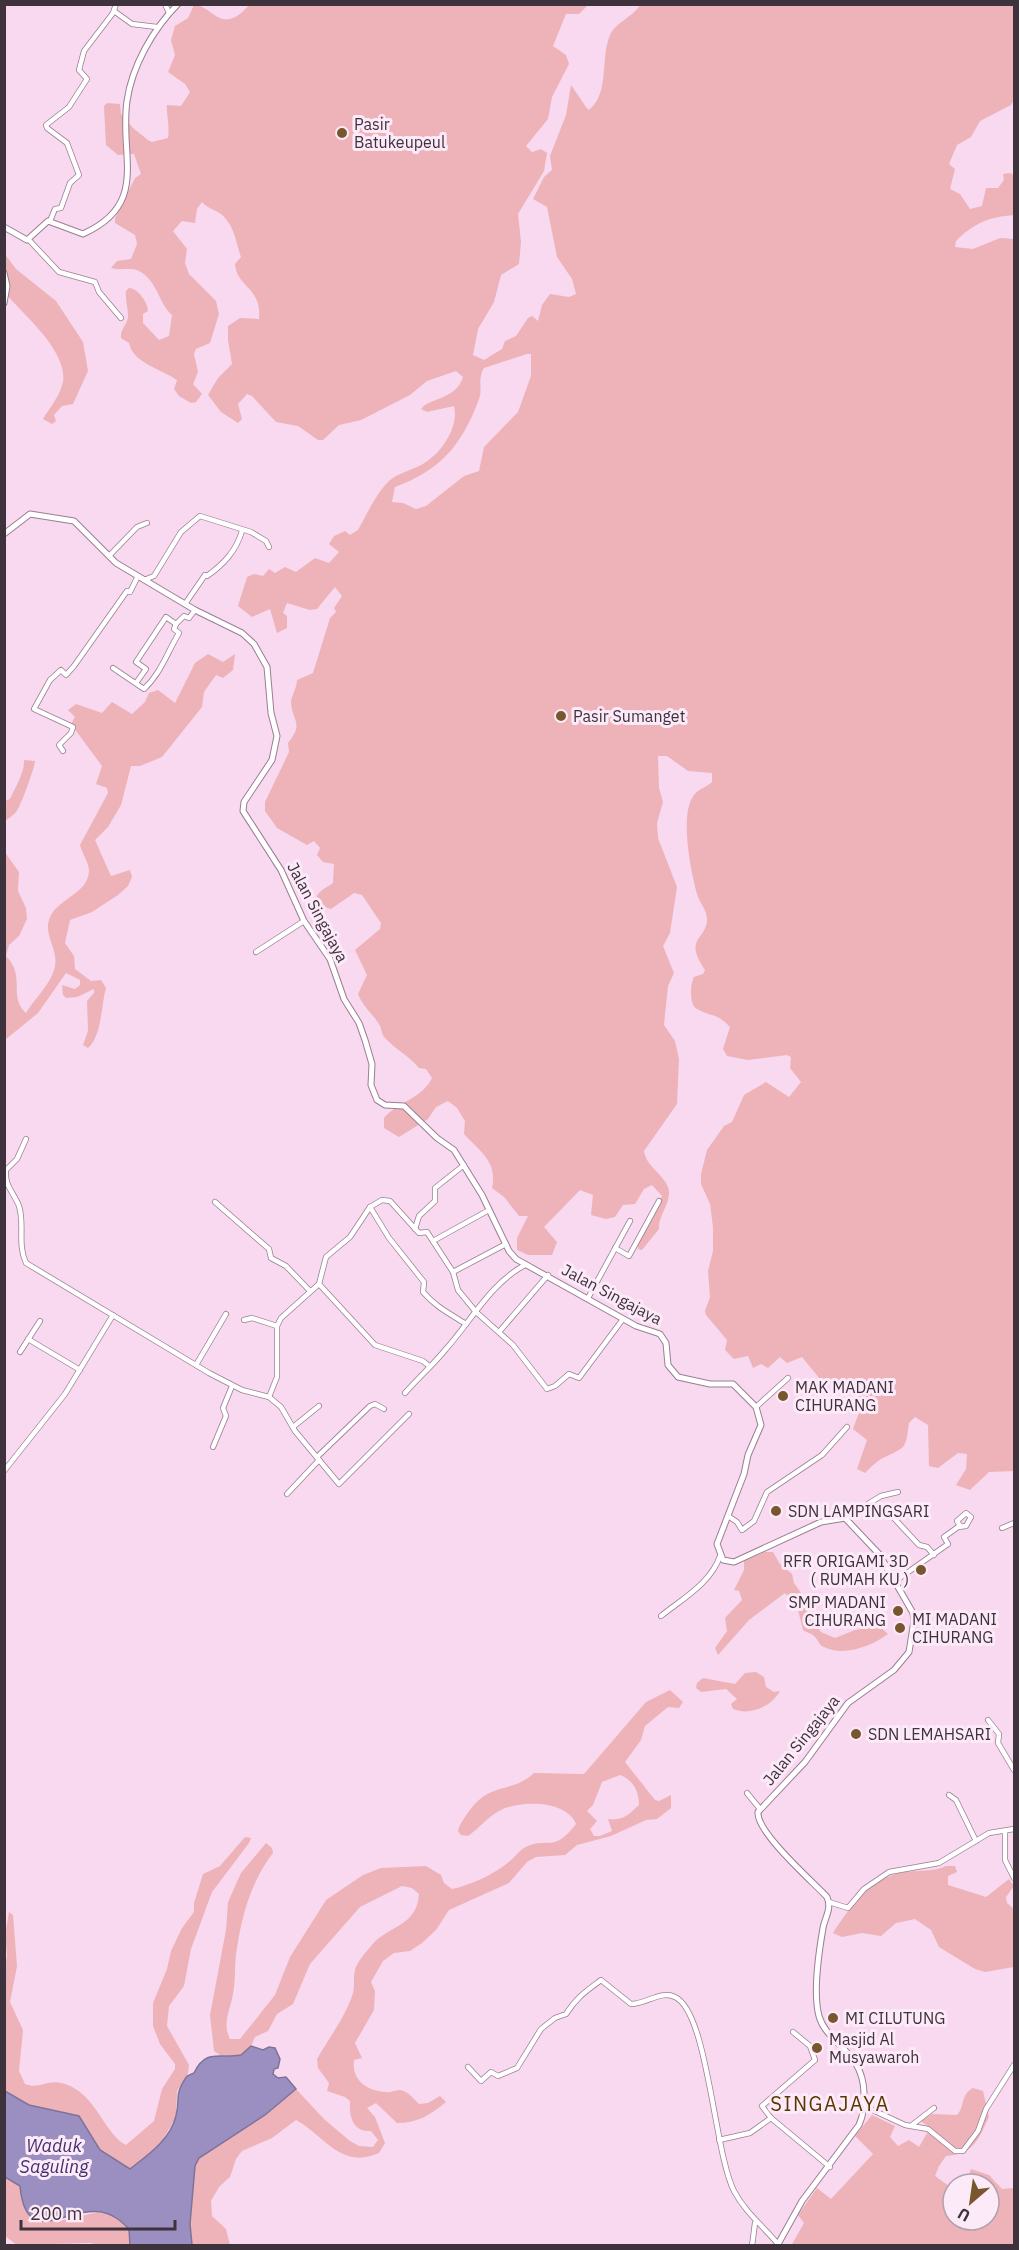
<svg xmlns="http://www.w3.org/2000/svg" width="1019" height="2250" font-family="'IBM Plex Sans',sans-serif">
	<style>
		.green { fill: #edb3b8; fill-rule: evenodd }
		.water { fill: #9b8fc1; stroke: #7f7399; stroke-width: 1.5 }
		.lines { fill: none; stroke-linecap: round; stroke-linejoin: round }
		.minor-casing { stroke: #9a7e93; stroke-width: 6 }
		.tertiary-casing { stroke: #9a7e93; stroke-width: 7 }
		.minor { stroke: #fff; stroke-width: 4.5 }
		.tertiary { stroke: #fff; stroke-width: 5 }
		.poi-dot { fill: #78572e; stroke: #fdeaf9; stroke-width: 2 }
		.labels { text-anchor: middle; stroke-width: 6; stroke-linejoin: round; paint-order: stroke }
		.poi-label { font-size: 16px; fill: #3e323c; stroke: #fdeaf9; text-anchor: start }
		.street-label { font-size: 16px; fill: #3e323c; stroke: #fdeaf9 }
		.water-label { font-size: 18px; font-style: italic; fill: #43306e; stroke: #fdeaf9 }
		.quarter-label { font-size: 20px; letter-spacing: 1.5px; fill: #593700; stroke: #fdeaf9 }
	</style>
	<rect width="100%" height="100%" fill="#f8d9f0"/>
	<g class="green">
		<path d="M250 4 588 5 579 14H566L553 46 566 55 569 64 552 97 548 119 526 146 532 152 541 149 547 153 544 171 518 214 521 242 519 264 501 275 494 302 478 329 473 355 484 360 502 349 505 341 516 336 528 318 532 316 538 321 542 305 550 294 569 297 576 294 572 279 557 257 547 207 533 199 544 177 552 170 550 156 566 115 571 85 586 107 589 110C610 93 600 58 610 35 616 22 633 17 640 5H1014V100L1011 105 980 121 971 137 957 145 949 164 955 169 950 189 960 194 970 209 982 206 986 188H998L1004 180 1003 174 1011 173 1014 176V215C989 217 974 223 956 241L955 247 973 249 1000 238 1014 239V1471L989 1472 970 1490 956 1485 966 1469 967 1454 958 1453 938 1468 929 1466 928 1425 915 1417 909 1423C905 1450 907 1446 883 1458 877 1461 870 1468 865 1473L857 1469 867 1440 853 1429C857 1416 867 1402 855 1391L851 1393 839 1380 824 1384 802 1357 787 1363 780 1357 768 1368 761 1364 753 1368 748 1356 734 1359 725 1350 727 1340 706 1315 705 1311 710 1297 708 1271 713 1251V1227L710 1204 701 1184V1174L707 1150 724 1126 732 1122 744 1095 766 1082 789 1097 801 1082 790 1068 791 1057 787 1055 748 1060 727 1056 723 1049 730 1027C717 1013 712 1017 697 1009 689 1005 690 984 694 977L703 974 705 970C683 938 706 940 707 920 707 909 700 904 697 894 691 872 679 814 694 795 698 789 707 787 712 782V773L688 771 667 756H658L659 788 663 802 657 823 658 838 677 887 670 933 663 946 674 973 668 986 664 1025 675 1041 679 1059 677 1104 644 1151C646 1166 663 1174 668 1187 673 1202 658 1214 659 1229L642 1250 638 1249V1244L662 1196 652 1185 644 1189 635 1204 623 1205 615 1217 606 1219 591 1215 593 1195 580 1190 544 1227 557 1242 552 1255H528L517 1250V1238L528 1216H519L504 1197 492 1188C498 1161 479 1151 464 1134L465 1121 457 1108 448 1101 436 1107 428 1119 399 1137 384 1128V1118C397 1102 422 1099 432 1078L426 1069 419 1068C409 1056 395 1049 384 1037 381 1033 382 1029 379 1024 372 1013 363 1007 358 994L367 975 355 950 380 929 381 923 362 895 354 893 331 909 316 904C314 892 325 889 333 883L334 864 323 862 317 855 320 848 314 841 307 845 277 828 265 811V802L289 752 288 743C304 723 293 723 291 703 291 696 297 688 297 680L313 673 330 618 336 612 334 608 342 596 335 587 317 609 310 610 287 603 283 613 287 616V628L277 633 270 609 252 617 238 606 247 577 254 574 263 576 269 569 275 573 285 567 296 572 315 558 329 563 339 552 329 544 334 536 345 531 350 535 358 530C367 514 376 494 388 482 398 472 415 470 426 462 443 451 459 426 454 406L427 412 421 409C430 397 456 400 463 377L456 371 427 381 410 395 361 420 339 425 323 440H318L298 426 276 422 252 396 247 394 238 404 242 419 238 423 221 412 208 395 218 378 232 364 228 340V326L240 318 259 319C262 287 237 288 235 264L241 257C236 243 235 229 225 218 219 210 209 210 202 202L197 209 195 223 182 221 173 231 187 249 185 263 189 274 216 301 219 314 210 343 196 349 194 354 198 372 193 384 202 394 196 402 191 403 179 396 174 389 177 380C161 369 133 363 129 343L121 338C120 328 129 323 128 315 128 307 125 300 126 291L129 288C138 288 148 303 148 311L143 314V323L159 340 169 336 172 315C158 303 158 281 139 271 131 267 120 271 111 268L117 261 131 259 137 244 135 235 115 223V218L135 178 141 174 134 154 118 155 106 145 104 106 107 103 120 104 121 114 133 128 148 140 152 142 168 138C170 127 166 111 167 105L181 106 190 92 185 84 168 72 175 55 171 40 175 26 188 18 194 5C213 5 221 38 250 4ZM527 354H531V376L518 412 484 447 479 471 464 476 426 506 416 509 403 503 392 502 395 487C441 470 462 445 479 399 483 389 477 379 484 368Z"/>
		<path d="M4 253 16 269 56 301 83 342 88 371 73 404 62 406 54 415 56 421 52 424 43 419C50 407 60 396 63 382 68 351 22 313 5 293Z"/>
		<path d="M208 654 223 662 235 654 233 670 223 678 216 675 204 692 202 707 162 757 140 766H131L121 805 108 827 95 840 111 876 130 870 132 877 128 886 118 895 92 912 70 920 65 943 74 956 75 969 91 981 101 980 106 988C101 1005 102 1036 88 1048L83 1045 88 1031 87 1001 94 993V989L77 997 66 998 63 995 62 985 75 989 80 985V980L66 973 38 1013 5 1040 4 851 19 872 18 891 26 908 27 919 19 936 9 945 6 956C26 976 8 997 26 1013 36 996 59 977 55 956 53 943 45 932 49 920 56 898 88 895 89 871 89 862 82 854 80 845L108 793 107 788 96 784 102 766 71 724 75 717 68 710 76 704 102 713 112 702 132 714 145 702 149 693 158 690 175 703 195 663Z"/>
		<path d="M24 760 35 761C35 767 20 808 16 812 13 816 8 818 5 821V801L10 799C15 788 25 772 24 760Z"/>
		<path d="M764 1552H773L780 1564 792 1574 794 1583 815 1613 814 1622 821 1632 835 1638 855 1630 879 1626 888 1634C872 1646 844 1657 824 1647 819 1645 819 1641 815 1637 812 1633 807 1633 803 1630L797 1606 785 1593 749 1620 718 1655 715 1648 727 1631 725 1618 742 1600 739 1591 734 1590 744 1570V1561Z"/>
		<path d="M756 1672 764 1677 766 1687 774 1692 780 1691C771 1707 750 1716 733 1709L731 1704 737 1699 726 1689 701 1692 696 1688 697 1683 703 1678 735 1684 745 1673Z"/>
		<path d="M670 1690 683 1702 679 1708 668 1707 645 1726 641 1740 625 1762 655 1800 659 1801 671 1795V1808L657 1819 646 1820 611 1836 577 1845 565 1855 536 1857 527 1862 509 1883 449 1910 436 1930 422 1943 410 1951 394 1953 383 1961 371 1982 375 1991 374 2010 355 2043 362 2058 354 2060C351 2080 367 2091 386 2092 391 2093 396 2090 400 2090 408 2091 414 2099 419 2104L428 2103 440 2096 446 2102C430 2115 418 2123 397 2123L376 2103 367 2108 375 2117 385 2143 379 2153C341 2170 325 2136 296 2120L272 2138 242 2151 236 2159 230 2177 219 2187 211 2201 212 2216 226 2229 230 2245H192L190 2224 195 2166 199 2158 265 2115 296 2089 324 2119 350 2141 359 2146 373 2147 378 2140 371 2131C353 2132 349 2117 350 2101L345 2097 327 2091 329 2083 318 2068 317 2059C329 2038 346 2016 353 1993 355 1986 353 1977 355 1970 357 1962 366 1952 371 1946 388 1925 417 1927 419 1894L412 1888 402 1886 360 1907 310 1964 293 2004 277 2014 268 2031 255 2037 251 2046 241 2055H220L214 2051 210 2015 226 1930 228 1902 241 1873 266 1843 272 1848 273 1853C252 1880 242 1914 237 1948 234 1963 236 1979 233 1994 230 2011 222 2023 230 2039H240L275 1995 290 1957 326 1900 363 1875 381 1868 426 1866 441 1875 444 1883 452 1889C471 1885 495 1874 510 1861 515 1857 519 1851 524 1848 548 1835 552 1855 576 1824 567 1800 520 1800 501 1810 488 1816 480 1828 468 1836L461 1835 458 1831C460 1823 465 1817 470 1810 491 1781 512 1794 534 1773L584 1774 646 1702ZM620 1775C633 1780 639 1791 639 1805 628 1815 623 1821 608 1819L612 1831 600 1836H594L590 1829 597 1821 587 1811 593 1805 602 1782Z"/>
		<path d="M245 1837 251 1838 249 1843 212 1892 191 1949 184 1986 169 2006 167 2026 189 2065 188 2073 177 2091 176 2117 159 2146 130 2169 100 2150 79 2116 29 2105 5 2091 4 1973 7 1955 5 1935 9 1912 13 1915 17 1966 10 2002 23 2030 19 2071 25 2084C42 2091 49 2074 74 2088 98 2102 107 2136 126 2145L154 2121 162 2089 175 2069V2064L160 2044 153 2026V2003L167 1969 171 1951 182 1928 194 1912V1903L203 1874 220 1866Z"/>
		<path d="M946 1866H955L957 1872 948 1876V1885L986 1897 1009 1879 1014 1886 1006 1897 1007 1903 1014 1909V1967L985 1972 975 1969 939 1947 931 1930 915 1919 896 1923 881 1936 862 1933 842 1937 833 1933C850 1907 872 1876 905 1872 920 1870 933 1872 946 1866Z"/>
		<path d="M973 2088 983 2091 989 2117C978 2140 974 2154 946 2156L939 2166 935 2176 953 2189V2220H989V2184H966L971 2169 989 2175 1002 2189 1014 2188V2245L791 2246 804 2223 798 2215 817 2188 831 2199 873 2154 855 2136 872 2115 895 2126 890 2137 898 2146 909 2140 919 2147 930 2128 921 2121 932 2114 957 2115C965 2107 960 2095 973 2088Z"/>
		<path d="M4 2177 21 2186 22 2200 34 2218C40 2219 47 2221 53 2221 88 2220 97 2199 129 2229L130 2245H100L90 2243 17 2245 5 2236Z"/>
	</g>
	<path class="water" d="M251 2046 263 2050 269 2047 275 2048 280 2059 278 2068 274 2069 273 2074 278 2078 286 2077 296 2089 265 2115 199 2158 195 2166 190 2224 192 2245H130L129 2229C121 2221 113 2214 101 2212 66 2206 26 2250 20 2186L5 2177V2091L29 2105 79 2116 100 2150 130 2169C149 2154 170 2140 176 2116 181 2096 173 2097 187 2076L194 2073C206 2048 220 2059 241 2055Z"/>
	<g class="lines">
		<defs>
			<g id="minor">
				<path d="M165 4 169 13"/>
				<path d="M114 11 132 24 157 27"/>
				<path d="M50 221 55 209 61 208 70 183 79 175 67 143 47 128 46 125 69 107 87 79 79 70 84 51 113 13 116 4"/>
				<path d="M29 240 59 272 95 282 99 292 121 318"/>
				<path d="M109 556 137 527 147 523"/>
				<path d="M144 580 154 576 181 532 200 516 251 532 266 541 269 547"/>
				<path d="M185 604 205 575 207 576C224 564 236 551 242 531"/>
				<path d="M176 624 184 616 189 618 195 610"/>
				<path d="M113 668 144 689C161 673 167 653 179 633L174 629 176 624"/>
				<path d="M136 683 146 669 136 662 166 617 176 624"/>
				<path d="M63 751 59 745 71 733 73 727 34 709 50 680 61 670 66 675 74 666 127 591 130 592 138 576"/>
				<path d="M256 952 304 921"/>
				<path d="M26 1139 17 1159 6 1170C4 1185 14 1193 19 1206 25 1225 17 1244 26 1263L209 1373 242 1390 269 1397 281 1407 295 1431 339 1484 409 1414"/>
				<path d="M215 1202 269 1249 271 1258 286 1266 310 1291"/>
				<path d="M370 1207 389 1238 424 1282 423 1292C437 1308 449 1313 466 1324"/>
				<path d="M415 1229 419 1216 435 1201V1188L464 1165"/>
				<path d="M433 1241 489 1210"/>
				<path d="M615 1248 629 1256 659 1201"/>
				<path d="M453 1272 506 1244"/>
				<path d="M319 1284 375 1345 423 1361 429 1366"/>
				<path d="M588 1298 630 1221"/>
				<path d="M244 1320 252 1318 277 1326"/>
				<path d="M499 1332 548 1275"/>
				<path d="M28 1339 80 1370"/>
				<path d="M20 1352 40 1321"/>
				<path d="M196 1365 226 1314"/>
				<path d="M405 1393C418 1378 433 1365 446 1349 471 1321 491 1283 525 1265"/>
				<path d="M269 1397 277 1377V1326L281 1318 319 1284 326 1257 350 1237 370 1207 382 1200 390 1201 419 1233 427 1232 453 1272 458 1290 476 1312 513 1345 547 1389 555 1386 569 1374 579 1378 623 1319"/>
				<path d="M756 1407 788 1378"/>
				<path d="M293 1427 319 1406"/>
				<path d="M213 1447 226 1416 223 1408 232 1386"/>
				<path d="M317 1457 370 1406 375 1404 384 1409"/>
				<path d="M4 1471 65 1394 113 1315"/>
				<path d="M287 1494 319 1460"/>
				<path d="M890 1514 919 1545 927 1547 934 1555"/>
				<path d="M728 1516 737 1522 742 1530 754 1521 767 1492 822 1455 847 1427"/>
				<path d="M845 1518 881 1496 898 1492"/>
				<path d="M1002 1528 1014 1523"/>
				<path d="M894 1582 948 1544 944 1537 958 1527 966 1526 971 1517 966 1513 957 1521 960 1526"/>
				<path d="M661 1616C682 1599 711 1583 720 1556"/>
				<path d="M988 1720 999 1734 998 1743 1014 1770"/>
				<path d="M747 1793 760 1809"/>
				<path d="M949 1795 956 1800 976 1841"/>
				<path d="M1005 1832V1860L1014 1878"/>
				<path d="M829 1902 848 1908 864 1889 889 1872 939 1863 989 1833 1014 1829"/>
				<path d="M793 2032 810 2046 815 2060 762 2106 771 2118 830 2167"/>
				<path d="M468 2067 481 2081 491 2072 498 2076 517 2068 541 2029 555 2018 566 2014C577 1997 585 1992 601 1980L631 2004C646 2004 661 1990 675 1997 708 2012 714 2152 734 2191 745 2212 763 2226 778 2244"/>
				<path d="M864 2106 905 2125 928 2129 955 2151H963L978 2131 986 2109 1014 2065"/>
				<path d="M912 2125 934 2108"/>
				<path d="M719 2140 750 2133 771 2118"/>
				<path d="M752 2246 755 2223"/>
			</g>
			<g id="tertiary">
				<path d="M4 227 27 240 48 221 83 234C150 204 119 156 127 101 132 66 153 29 178 4"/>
				<path d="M4 273 7 286 4 303"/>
				<path d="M4 534 30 514 74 521 116 563 195 610 242 633 254 644 267 667 271 713 277 736 272 760 244 802 243 811 281 870 304 921 330 959 344 999 359 1023 365 1040 372 1064 371 1085 377 1100 385 1105 404 1106 437 1138 454 1150 482 1195 509 1251 516 1259 636 1326 660 1334 666 1343 668 1365 678 1377 710 1384H733L756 1407 761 1425 748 1455 744 1474 717 1544 723 1560 734 1562 821 1522 845 1518 879 1554 913 1613 914 1621 909 1652 894 1670 848 1703 805 1762 758 1812C756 1832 812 1881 827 1897 832 1909 825 1917 823 1928 819 1951 813 1994 819 2016 827 2045 863 2050 864 2093 864 2105 864 2114 859 2125L802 2201 777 2246"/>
			</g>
		</defs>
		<use href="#minor" class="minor-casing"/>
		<use href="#tertiary" class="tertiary-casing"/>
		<use href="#minor" class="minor"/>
		<use href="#tertiary" class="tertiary"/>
	</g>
	<g class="poi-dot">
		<circle cx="342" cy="133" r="6"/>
		<circle cx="561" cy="716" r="6"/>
		<circle cx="783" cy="1396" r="6"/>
		<circle cx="776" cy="1511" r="6"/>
		<circle cx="921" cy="1570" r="6"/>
		<circle cx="898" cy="1611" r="6"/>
		<circle cx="900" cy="1628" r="6"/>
		<circle cx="856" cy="1734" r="6"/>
		<circle cx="833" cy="2018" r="6"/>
		<circle cx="817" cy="2048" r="6"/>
	</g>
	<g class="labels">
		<g class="poi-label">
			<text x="354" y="130">Pasir<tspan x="354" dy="18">Batukeupeul</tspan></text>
			<text x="573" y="722">Pasir Sumanget</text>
			<text x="795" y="1393">MAK MADANI<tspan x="795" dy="18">CIHURANG</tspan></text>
			<text x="788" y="1517">SDN LAMPINGSARI</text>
			<text x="909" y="1567" text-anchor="end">RFR ORIGAMI 3D<tspan x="909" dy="18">( RUMAH KU )</tspan></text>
			<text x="886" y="1608" text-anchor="end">SMP MADANI<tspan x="886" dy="18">CIHURANG</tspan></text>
			<text x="912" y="1625">MI MADANI<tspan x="912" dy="18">CIHURANG</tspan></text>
			<text x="868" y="1740">SDN LEMAHSARI</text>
			<text x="845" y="2024">MI CILUTUNG</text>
			<text x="829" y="2045">Masjid Al<tspan x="829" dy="18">Musyawaroh</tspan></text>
		</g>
		<g class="street-label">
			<text transform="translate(318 912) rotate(62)" y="6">Jalan Singajaya</text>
			<text transform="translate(612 1294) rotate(28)" y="6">Jalan Singajaya</text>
			<text transform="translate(801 1740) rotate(-51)" y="6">Jalan Singajaya</text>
		</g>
		<g class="water-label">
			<text x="54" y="2152">Waduk<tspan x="54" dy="21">Saguling</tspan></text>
		</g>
		<g class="quarter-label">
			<text x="830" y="2111">SINGAJAYA</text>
		</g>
	</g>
	<rect width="1019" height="2250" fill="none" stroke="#3e323c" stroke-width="12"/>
	<g transform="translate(971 2202) rotate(209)"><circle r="28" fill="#fdeaf9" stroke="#b1a0ad" stroke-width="1.5"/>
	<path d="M0-4.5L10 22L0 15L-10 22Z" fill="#78572e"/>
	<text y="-9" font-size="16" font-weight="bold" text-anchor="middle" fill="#3e323c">U</text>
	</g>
	<path d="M21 2220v9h154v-9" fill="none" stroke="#3e323c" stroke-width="3"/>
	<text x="30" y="2220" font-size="18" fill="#3e323c" stroke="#fdeaf9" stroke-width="4.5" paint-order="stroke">200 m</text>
</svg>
